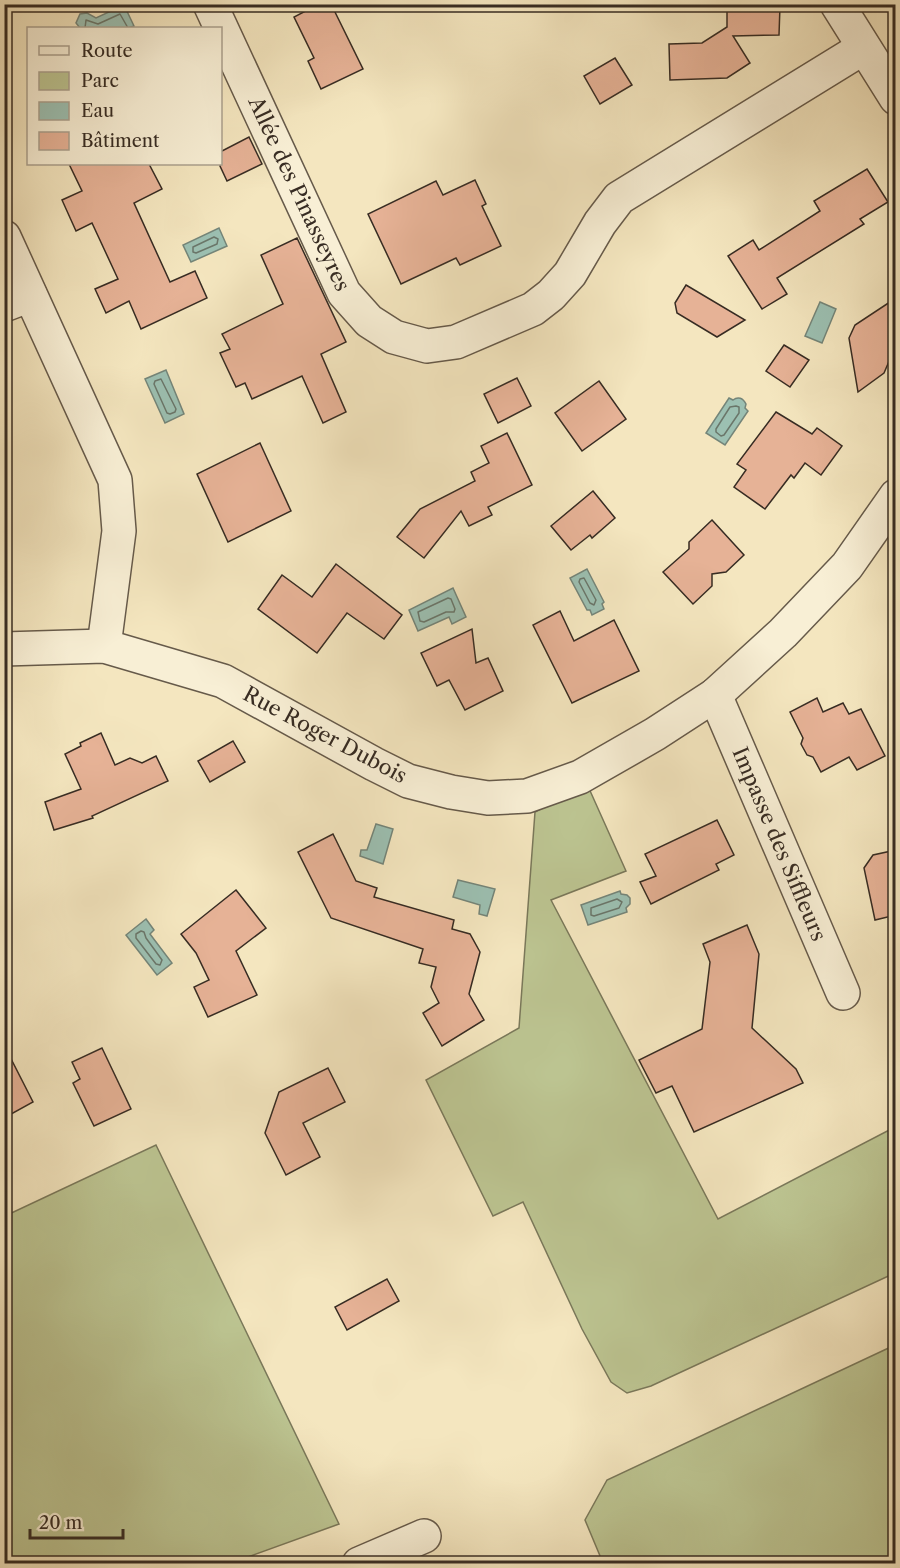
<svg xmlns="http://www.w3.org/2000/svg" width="900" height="1568" font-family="'Libre Caslon Text',serif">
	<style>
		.green { fill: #bcc491; stroke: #7a785a; stroke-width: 1.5 }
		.water { fill: #9cc0b2; stroke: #748579; stroke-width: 1.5 }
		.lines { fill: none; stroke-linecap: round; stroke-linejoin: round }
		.shore { stroke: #6a766a; stroke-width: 1.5 }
		.building { fill: #e6b296; stroke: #372c23; stroke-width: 1.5 }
		.minor-casing { stroke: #665a4a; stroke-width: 36 }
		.minor { stroke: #f8efd5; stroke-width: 33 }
		.labels { text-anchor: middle; stroke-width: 6; stroke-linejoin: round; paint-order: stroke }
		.street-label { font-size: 21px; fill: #372c23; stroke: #f8efd5 }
	</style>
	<rect width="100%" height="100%" fill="#f4e6bf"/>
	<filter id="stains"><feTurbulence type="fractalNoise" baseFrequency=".00333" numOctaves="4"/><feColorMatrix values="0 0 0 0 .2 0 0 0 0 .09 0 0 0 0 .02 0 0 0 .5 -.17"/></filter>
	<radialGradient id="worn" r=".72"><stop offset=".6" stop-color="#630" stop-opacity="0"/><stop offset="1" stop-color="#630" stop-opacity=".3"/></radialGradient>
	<g class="green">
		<path d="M587 784 626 871 551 900 718 1219 895 1127V1273L651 1386 627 1393 611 1382 582 1329 523 1202 493 1216 426 1080 519 1028 535 812Z"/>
		<path d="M156 1145 339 1524 248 1557 249 1563H5V1216Z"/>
		<path d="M895 1345V1563H603L585 1520 607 1480Z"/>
	</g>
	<g class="water">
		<path d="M124 5 134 26 128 28H80L76 23 80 14 87 13 96 18Z"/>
		<path d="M219 228 227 246 191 262 183 245Z"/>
		<path d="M820 302 836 309 822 343 805 336Z"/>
		<path d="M166 370 184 414 165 423 145 379Z"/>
		<path d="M729 398 733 400C738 396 743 398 746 404L745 408 748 411 725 445 706 433Z"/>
		<path d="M587 569 604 602 602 604 604 609 592 615 590 610H587L570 578Z"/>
		<path d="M453 588 466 617 452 624 449 617 418 631 409 610Z"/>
		<path d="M376 824 393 829 383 864 360 856 361 850H367Z"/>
		<path d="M458 880 495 889 487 916 479 914 480 905 453 897Z"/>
		<path d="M620 891 621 894 627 895 630 898V904L626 908 627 912 588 925 581 905Z"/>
		<path d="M146 919 154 930 150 934 172 963 157 975 126 935Z"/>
	</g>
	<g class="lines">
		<g class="shore">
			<path d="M85 28 86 20 98 24 120 14 128 28"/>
			<path d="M214 237 218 239 217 244 196 253 193 252V247Z"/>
			<path d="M161 379 176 409 175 412 170 414 167 413 154 384 155 381Z"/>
			<path d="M736 406 739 407V413L724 435 721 436 716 432V429L730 407Z"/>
			<path d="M584 578 596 600 594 605 590 603 579 582 580 579Z"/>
			<path d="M448 598 451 599 455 609 454 612H446L424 622 420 621 418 612Z"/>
			<path d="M617 899 622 902 619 908 594 916 591 915V908Z"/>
			<path d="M141 931 144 932 146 938 162 960 160 965 156 964 136 938V934Z"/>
		</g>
	</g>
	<g class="building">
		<path d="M319 4H331L363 69 321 89 308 61 314 58 294 17Z"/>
		<path d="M727 4 780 6 779 35 733 36 750 63 727 78 670 80 669 44 702 43 727 27Z"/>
		<path d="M615 58 632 85 600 104 584 76Z"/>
		<path d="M249 137 262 164 227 181 220 166V152Z"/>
		<path d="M69 164H149L162 189 134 203 170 282 195 271 207 298 141 329 129 301 106 313 95 289 118 279 92 223 76 231 62 200 82 191Z"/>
		<path d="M867 169 888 202 860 219 864 224 777 278 787 294 762 309 728 256 753 240 759 250 820 211 814 201Z"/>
		<path d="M475 180 486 204 482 206 501 246 460 265 456 258 401 284 368 214 436 181 443 195Z"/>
		<path d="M297 238 346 342 321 354 346 412 323 423 302 376 252 399 245 383 236 387 220 353 230 349 222 334 283 304 261 255Z"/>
		<path d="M686 285 745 320 717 337 677 313 675 303Z"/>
		<path d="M896 298V345L884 373 858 392 849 338 855 325Z"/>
		<path d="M784 345 809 360 790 387 766 371Z"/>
		<path d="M517 378 531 406 498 423 484 394Z"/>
		<path d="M599 381 626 419 582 451 555 413Z"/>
		<path d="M776 412 812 434 817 428 842 446 821 475 805 463 794 478 791 475 765 509 734 487 746 470 737 464Z"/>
		<path d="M507 433 532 485 488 507 492 515 469 526 461 511 424 558 397 537 420 509 475 481 471 472 489 463 481 446Z"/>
		<path d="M260 443 291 511 228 542 197 474Z"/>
		<path d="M593 491 615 518 592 538 590 535 571 550 551 526Z"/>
		<path d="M712 520 744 555 726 572 712 574V586L693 604 663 572 689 549V542Z"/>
		<path d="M336 564 402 615 384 639 347 613 317 653 258 609 282 575 312 597Z"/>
		<path d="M560 611 574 641 614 620 639 671 572 703 533 625Z"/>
		<path d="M472 629 476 663 488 658 503 691 465 710 449 680 437 686 421 653Z"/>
		<path d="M817 698 823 712 843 703 849 714 861 709 885 756 857 770 849 757 821 772 813 757 807 755 801 744 803 738 790 712Z"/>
		<path d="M101 733 115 765 130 758 142 763 156 756 168 781 92 816 93 818 54 830 45 802 81 789 65 754 81 746 80 743Z"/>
		<path d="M233 741 245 762 210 782 198 761Z"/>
		<path d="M717 820 734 855 716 864 719 870 651 904 640 882 656 876 645 854Z"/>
		<path d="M333 834 356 881 377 888 374 897 454 920 452 929 470 934 480 952 469 994 484 1020 442 1046 423 1013 439 1003 431 987 436 967 419 963 423 949 331 918 298 852Z"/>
		<path d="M896 850V915L875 920 864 868 873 855Z"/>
		<path d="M236 890 266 928 236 951 257 995 208 1017 194 987 209 980 196 953 181 934Z"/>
		<path d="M747 925 759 954 752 1028 796 1069 803 1083 694 1132 672 1086 656 1093 639 1060 702 1029 710 962 703 944Z"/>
		<path d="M4 1045 33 1102 4 1118Z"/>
		<path d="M102 1048 131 1109 94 1126 73 1083 80 1079 72 1062Z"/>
		<path d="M328 1068 345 1102 303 1123 320 1157 286 1175 265 1133 279 1092Z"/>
		<path d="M387 1279 399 1301 347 1330 335 1307Z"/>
	</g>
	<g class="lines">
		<defs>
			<g id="minor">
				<path d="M210 4 344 293 369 321 394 337 427 346 456 342 533 309 551 295 570 274 600 223 619 198 863 48"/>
				<path d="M837 4 896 98"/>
				<path d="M4 237 115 480 119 531 104 646"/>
				<path d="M4 305 30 295"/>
				<path d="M4 649 104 646 223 681 374 764 408 781 451 792 488 798 527 796 580 777 655 734 715 695 783 633 847 566 896 496"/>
				<path d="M715 695 843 993"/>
				<path d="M359 1564 424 1536"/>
			</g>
		</defs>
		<use href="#minor" class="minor-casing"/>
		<use href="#minor" class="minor"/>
	</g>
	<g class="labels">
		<g class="street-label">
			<text transform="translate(299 194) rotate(65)" y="7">Allée des Pinasseyres</text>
			<text transform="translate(325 735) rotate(28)" y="7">Rue Roger Dubois</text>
			<text transform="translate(779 844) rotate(67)" y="7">Impasse des Siffleurs</text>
		</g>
	</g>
	<rect width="900" height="1568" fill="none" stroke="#f4e6bf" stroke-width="24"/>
	<rect x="6" y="6" width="888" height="1556" fill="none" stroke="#372c23" stroke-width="3"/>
	<rect x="12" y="12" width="876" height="1544" fill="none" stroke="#372c23" stroke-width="1.5"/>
	<rect x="27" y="27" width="195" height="138" fill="#f8efd5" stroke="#aba18e" stroke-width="1.5"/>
	<rect x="39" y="46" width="30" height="9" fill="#f8efd5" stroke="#aba18e" stroke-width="1.5"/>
	<text x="81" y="57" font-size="18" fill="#372c23">Route</text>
	<rect x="39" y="72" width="30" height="18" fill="#bcc491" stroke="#aba18e" stroke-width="1.5"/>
	<text x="81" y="87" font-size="18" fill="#372c23">Parc</text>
	<rect x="39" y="102" width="30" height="18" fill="#9cc0b2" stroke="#aba18e" stroke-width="1.5"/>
	<text x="81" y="117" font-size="18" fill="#372c23">Eau</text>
	<rect x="39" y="132" width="30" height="18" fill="#e6b296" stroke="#aba18e" stroke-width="1.5"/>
	<text x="81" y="147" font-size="18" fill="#372c23">Bâtiment</text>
	<path d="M30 1529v9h93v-9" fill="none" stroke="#372c23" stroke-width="3"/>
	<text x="39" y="1529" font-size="18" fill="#372c23" stroke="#f8efd5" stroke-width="4.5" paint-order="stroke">20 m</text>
	<rect width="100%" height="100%" filter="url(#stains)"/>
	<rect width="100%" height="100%" fill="url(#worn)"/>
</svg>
